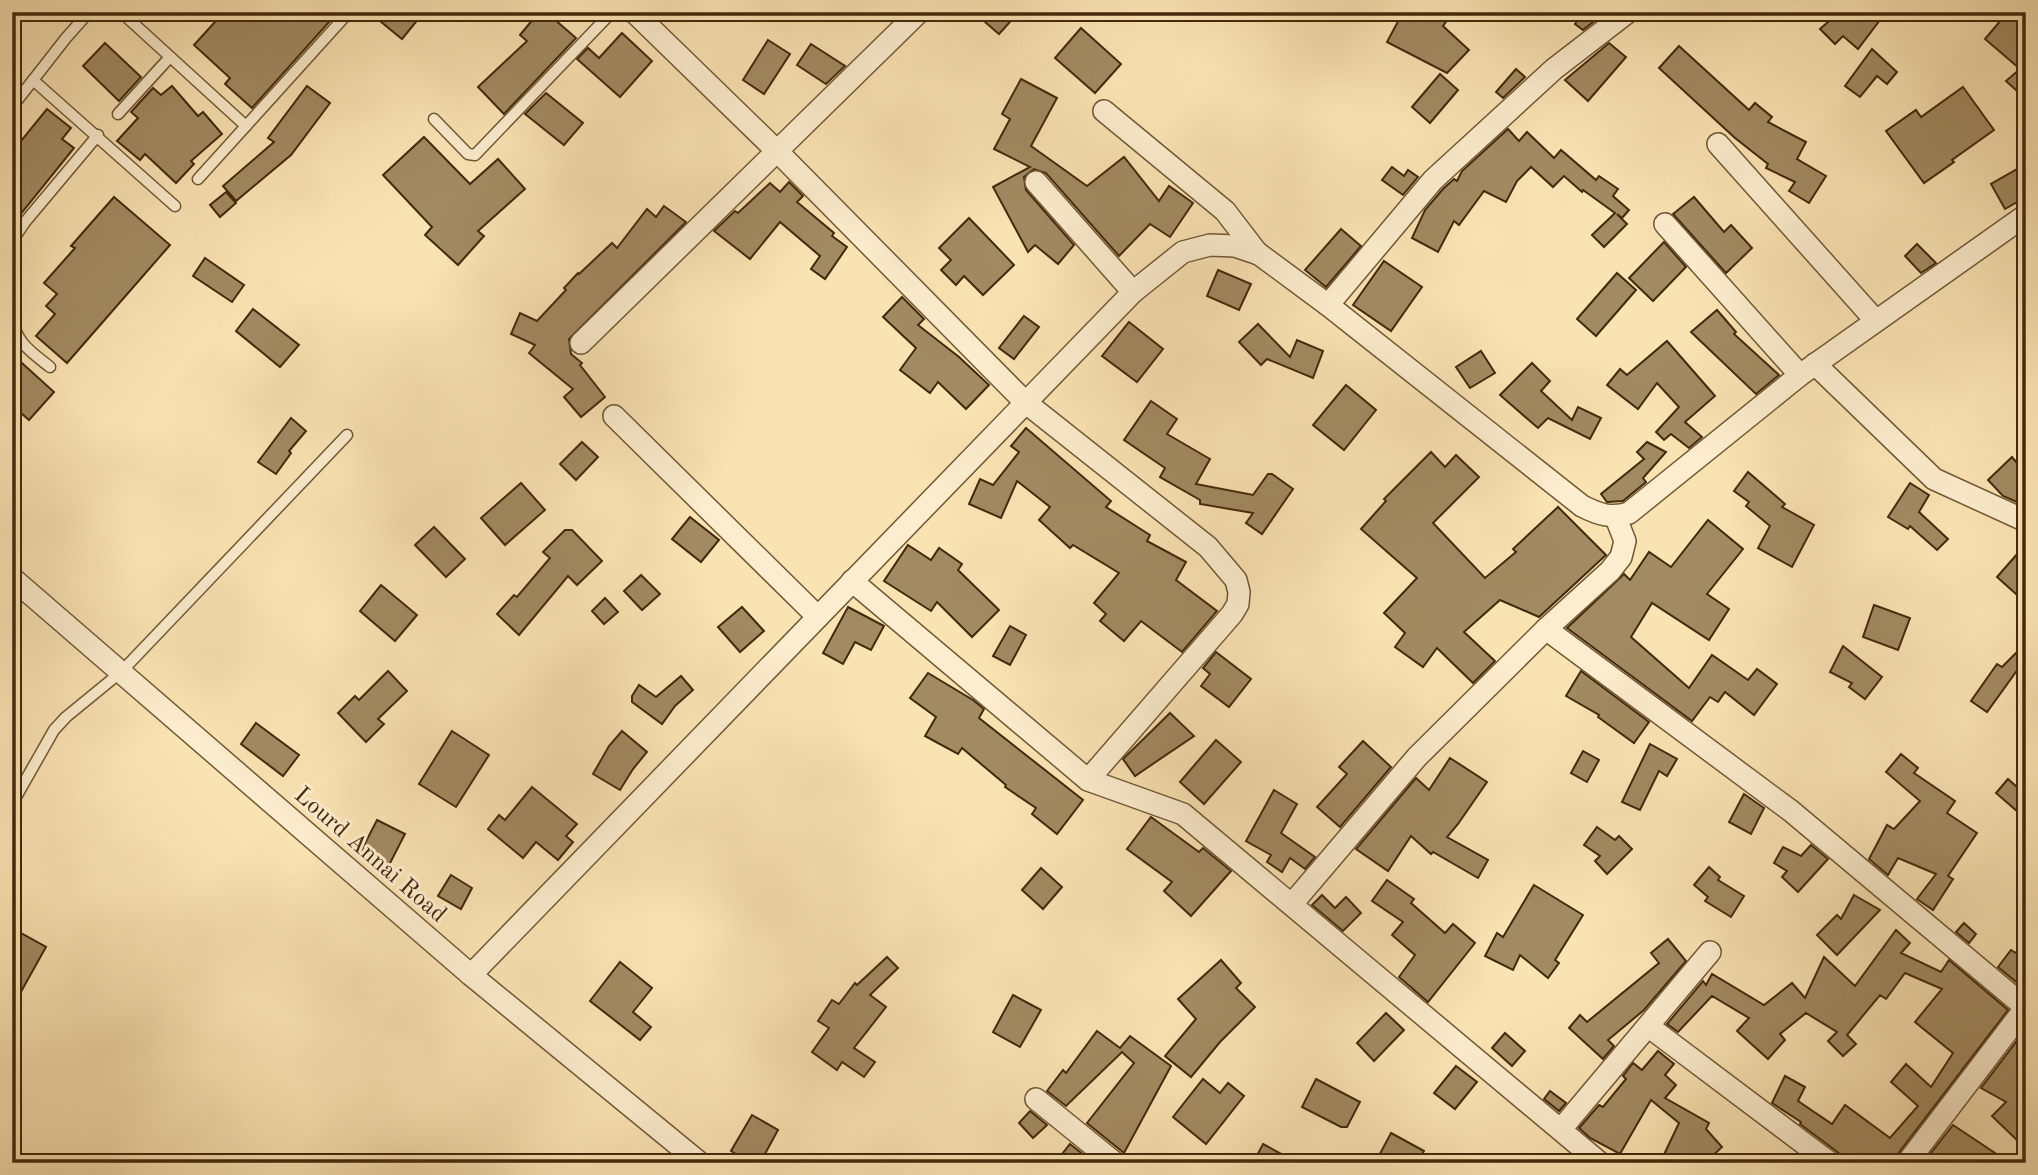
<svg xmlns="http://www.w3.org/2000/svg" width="2038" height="1175" font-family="'Old Standard TT',serif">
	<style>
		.building { fill: #a28a62; stroke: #43290b; stroke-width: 2 }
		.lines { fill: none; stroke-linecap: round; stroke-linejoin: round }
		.service-casing { stroke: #715835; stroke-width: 13 }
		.minor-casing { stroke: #715835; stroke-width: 24 }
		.service { stroke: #fcedce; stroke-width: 10 }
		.minor { stroke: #fcedce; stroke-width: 21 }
		.labels { text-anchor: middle; stroke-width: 6; stroke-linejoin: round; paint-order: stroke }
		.street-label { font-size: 24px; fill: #43290b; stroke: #fcedce }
	</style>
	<rect width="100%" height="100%" fill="#fae3b3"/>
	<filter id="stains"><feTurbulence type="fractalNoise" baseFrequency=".00286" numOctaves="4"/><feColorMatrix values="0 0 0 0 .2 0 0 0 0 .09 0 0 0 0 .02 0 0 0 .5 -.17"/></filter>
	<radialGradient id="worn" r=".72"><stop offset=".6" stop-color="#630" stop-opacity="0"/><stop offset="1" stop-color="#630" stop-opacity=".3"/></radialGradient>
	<g class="building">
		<path d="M224 12H338L252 108 225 84 230 78 194 45Z"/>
		<path d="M369 12H424L402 39Z"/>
		<path d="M539 12H546L576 38 504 114 478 87 527 41 520 35Z"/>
		<path d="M994 12H1019L999 34 985 22Z"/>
		<path d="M1403 12H1453L1443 26 1469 50 1447 73 1387 42Z"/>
		<path d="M1583 12H1606L1583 30 1575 24Z"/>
		<path d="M1822 12H1886L1858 49 1843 36 1835 44 1820 29 1829 21Z"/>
		<path d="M2007 13 2026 29V99L2006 81 2020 69 1985 39Z"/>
		<path d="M1081 28 1121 64 1095 93 1055 58Z"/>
		<path d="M622 33 652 61 620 97 577 59 588 48 599 58Z"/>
		<path d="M768 40 790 54 764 94 743 80Z"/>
		<path d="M105 43 141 77 119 101 83 66Z"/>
		<path d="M1609 43 1626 57 1588 101 1565 80Z"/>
		<path d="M811 44 845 66 826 84 797 65Z"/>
		<path d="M1679 46 1749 110 1755 103 1772 117 1768 122 1806 142 1797 159 1826 176 1809 203 1789 191 1795 182 1766 168 1768 164 1735 138 1659 68Z"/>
		<path d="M1872 49 1897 72 1887 84 1877 76 1860 97 1845 86Z"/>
		<path d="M1516 69 1525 77 1503 98 1496 92Z"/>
		<path d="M1440 74 1458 90 1430 123 1412 107Z"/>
		<path d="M1021 79 1057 98 1031 146 1087 186 1124 157 1159 201 1169 186 1193 203 1170 237 1150 224 1119 256 1046 173 1034 169 1024 177 1026 190 1074 245 1058 264 1035 245 1028 252 993 187 1030 167 994 149 1010 119 1002 114Z"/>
		<path d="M172 86 198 116 203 112 222 134 191 161 194 164 176 183 145 154 140 160 117 141 138 118 131 112 153 88 161 95Z"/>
		<path d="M307 86 330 103 291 155 236 201 223 186 274 142 268 138Z"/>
		<path d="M1963 87 1994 130 1952 160 1954 162 1924 183 1886 131 1916 110 1921 117Z"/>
		<path d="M546 93 583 123 564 145 525 114Z"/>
		<path d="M47 109 71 128 62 139 74 148 12 225V152Z"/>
		<path d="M1508 129 1519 141 1527 132 1554 158 1561 150 1596 180 1599 176 1618 189 1613 196 1629 210 1622 218 1617 214 1627 224 1604 247 1592 235 1615 213 1583 190 1582 192 1564 176 1553 187 1531 167 1517 181 1506 202 1484 191 1459 225 1454 221 1438 252 1412 238 1425 210 1443 189 1454 179 1457 181 1462 171Z"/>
		<path d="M424 137 470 184 498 159 525 189 478 231 484 236 458 265 425 235 432 227 383 175Z"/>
		<path d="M2026 164V197L2005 209 1991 184Z"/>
		<path d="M1392 167 1404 176 1408 170 1418 177 1403 195 1382 180Z"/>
		<path d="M789 182 803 196 797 202 834 233 832 236 847 247 825 279 811 269 820 256 780 222 750 259 714 231 735 211 738 213 770 183 780 192Z"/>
		<path d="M226 192 236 203 220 217 210 205Z"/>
		<path d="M114 197 170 245 67 363 36 336 55 314 46 306 57 294 44 283 75 248 71 246Z"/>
		<path d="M1694 197 1724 232 1731 225 1752 248 1726 273 1673 214Z"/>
		<path d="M664 206 686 222 569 339 571 354 582 363 580 365 605 397 581 417 564 397 573 389 529 353 535 345 511 334 520 313 537 321 566 290 564 288 578 273 579 274 612 243 617 248 647 209 656 217Z"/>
		<path d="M969 218 1014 265 983 295 964 276 956 285 941 270 951 260 939 248Z"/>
		<path d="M1341 229 1361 246 1326 287 1305 270Z"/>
		<path d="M1664 242 1686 267 1653 301 1629 278Z"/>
		<path d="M1917 244 1936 263 1921 273 1905 256Z"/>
		<path d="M205 258 244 285 232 302 193 276Z"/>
		<path d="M1384 261 1422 287 1391 331 1353 305Z"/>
		<path d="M1218 270 1251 284 1239 310 1207 296Z"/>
		<path d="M1617 273 1636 290 1596 336 1577 319Z"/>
		<path d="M902 297 924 319 918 325 959 357 989 385 966 409 938 382 930 393 900 370 916 348 883 317Z"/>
		<path d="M253 309 299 345 280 367 236 331Z"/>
		<path d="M1717 310 1736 332 1734 334 1779 375 1756 394 1691 332Z"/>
		<path d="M1024 316 1039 327 1014 359 999 348Z"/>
		<path d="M1129 322 1163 349 1137 382 1102 356Z"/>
		<path d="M1258 324 1290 357 1297 340 1323 351 1313 378 1267 359 1261 365 1239 342Z"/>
		<path d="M1667 341 1715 396 1685 422 1702 437 1689 448 1671 434 1664 440 1656 432 1679 407 1657 383 1638 409 1607 385 1620 369 1627 375Z"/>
		<path d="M1481 351 1495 373 1470 388 1456 367Z"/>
		<path d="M12 354 54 392 29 420 12 405Z"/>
		<path d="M1532 363 1550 381 1541 391 1572 420 1578 407 1601 418 1590 439 1548 418 1538 428 1500 395Z"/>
		<path d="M1346 385 1376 410 1344 450 1313 425Z"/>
		<path d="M1151 401 1177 419 1167 434 1210 459 1196 484 1253 495 1268 474H1272L1293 489 1262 534 1246 523 1253 513 1200 504V500L1160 477 1165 468 1124 440Z"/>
		<path d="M291 418 306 431 289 451 291 453 276 474 258 462Z"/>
		<path d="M1026 428 1111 501 1106 507 1150 535 1147 541 1186 562 1176 580 1217 611 1182 652 1141 621 1124 641 1100 621 1106 614 1094 603 1119 573 1073 545 1070 548 1039 520 1050 507 1017 481 1001 518 969 504 980 479 993 485 1019 452 1011 446Z"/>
		<path d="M582 442 598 457 576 480 560 464Z"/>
		<path d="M1647 442 1666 452 1643 478 1646 482 1623 501 1607 502 1601 494 1644 459 1637 452Z"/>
		<path d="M1431 452 1445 467 1456 455 1479 477 1433 523 1485 578 1516 552 1513 549 1558 507 1606 555 1539 617 1500 600 1464 632 1495 661 1473 683 1437 648 1423 667 1395 647 1405 633 1384 613 1417 578 1361 529 1386 501 1384 499Z"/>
		<path d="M2026 453V506L2003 496 1988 480 2012 457 2017 463Z"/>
		<path d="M1748 472 1785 504 1782 507 1814 525 1792 567 1758 548 1770 526 1746 506 1749 502 1734 491Z"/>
		<path d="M521 483 545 510 505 545 481 518Z"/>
		<path d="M1910 483 1929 495 1919 512 1948 539 1937 550 1910 526 1908 529 1888 517Z"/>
		<path d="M690 517 719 540 701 562 672 539Z"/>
		<path d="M1708 520 1743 549 1707 594 1729 609 1709 640 1652 603 1631 637 1689 688 1712 655 1748 680 1757 669 1777 684 1754 715 1725 692 1718 702 1710 697 1692 721 1567 628 1624 574 1630 580 1649 552 1671 567Z"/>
		<path d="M434 527 465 559 446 577 415 545Z"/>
		<path d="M565 530H572L602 561 577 585 568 576 519 635 497 614 514 595 517 597 550 558 543 552Z"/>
		<path d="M2026 544V603L1997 577Z"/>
		<path d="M908 545 931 560 939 548 962 564 958 570 999 610 972 637 937 602 931 611 884 581Z"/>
		<path d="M641 575 660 594 642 610 624 591Z"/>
		<path d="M381 585 417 615 395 641 360 611Z"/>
		<path d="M605 598 618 612 604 624 592 611Z"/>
		<path d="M1874 605 1910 618 1898 650 1863 637Z"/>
		<path d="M742 607 764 631 740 652 718 627Z"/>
		<path d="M848 607 884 626 871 650 855 642 843 664 823 653Z"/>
		<path d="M1010 626 1026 635 1010 665 993 656Z"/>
		<path d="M2025 644 2026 658 1987 712 1971 701 1997 664 2002 667Z"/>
		<path d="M1843 646 1882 677 1865 699 1849 687 1852 683 1830 672Z"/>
		<path d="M1216 652 1251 679 1229 707 1201 686 1210 674 1203 668Z"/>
		<path d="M388 671 407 691 378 719 384 724 366 742 338 713 355 696 359 700Z"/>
		<path d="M1581 671 1649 722 1634 743 1598 717 1599 715 1566 696Z"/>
		<path d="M928 673 973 700 984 709 979 718 1083 800 1057 834 1032 814 1036 808 1005 787 1006 785 962 748 958 754 925 736 936 717 910 698Z"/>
		<path d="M681 676 693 690 675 706 662 724 632 702V696L639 685 656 697Z"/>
		<path d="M1170 713 1194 736 1135 776 1123 759Z"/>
		<path d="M256 723 299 755 283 776 241 744Z"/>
		<path d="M452 731 489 755 456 807 419 784Z"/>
		<path d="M622 731 647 752 633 769 620 790 593 774 609 746Z"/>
		<path d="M1216 740 1241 762 1204 804 1180 782Z"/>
		<path d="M1363 741 1391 767 1340 827 1317 807 1347 774 1339 767Z"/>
		<path d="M1650 744 1677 759 1667 776 1659 771 1640 810 1622 802Z"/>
		<path d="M1583 751 1599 760 1587 782 1571 773Z"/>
		<path d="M1901 754 1918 768 1914 773 1955 801 1947 813 1977 833 1948 876 1953 879 1933 910 1917 899 1936 874 1898 858 1888 875 1869 859 1887 825 1894 829 1920 801 1886 772Z"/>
		<path d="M1450 758 1487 782 1458 824 1447 837 1488 860 1478 878 1433 852 1431 854 1411 836 1388 871 1356 849 1416 778 1429 790Z"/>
		<path d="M2008 779 2026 795V819L1996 793Z"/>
		<path d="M532 787 577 824 566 836 573 842 558 860 536 842 523 858 488 829 499 815 505 820Z"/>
		<path d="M1274 790 1297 804 1281 833 1315 857 1305 869 1290 858 1282 872 1267 862 1271 855 1246 841Z"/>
		<path d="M1744 794 1764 808 1751 834 1729 822Z"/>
		<path d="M1151 817 1199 852 1203 848 1231 871 1191 916 1164 891 1172 882 1127 849Z"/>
		<path d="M377 820 405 834 387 869 359 855Z"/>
		<path d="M1597 827 1615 840 1619 836 1632 849 1607 874 1595 861 1600 856 1584 845Z"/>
		<path d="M1811 845 1828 859 1798 892 1782 877 1787 871 1774 863 1783 847 1801 856Z"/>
		<path d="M1709 867 1720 877 1718 880 1744 896 1731 917 1705 901 1708 897 1694 885Z"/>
		<path d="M1041 868 1062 887 1043 909 1022 890Z"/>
		<path d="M451 875 472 888 461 909 438 896Z"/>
		<path d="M1387 880 1414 899 1411 903 1445 933 1453 924 1475 943 1428 1002 1399 977 1415 955 1392 935 1403 922 1372 901Z"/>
		<path d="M1534 885 1583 915 1555 960 1559 963 1548 978 1520 955 1513 970 1485 956 1497 933 1503 937Z"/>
		<path d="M1322 895 1335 908 1346 897 1361 913 1343 931 1312 905Z"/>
		<path d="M1854 895 1880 910 1837 955 1817 935 1837 915 1841 919Z"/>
		<path d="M1964 923 1976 934 1969 943 1956 932Z"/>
		<path d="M12 928 46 947 12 1008Z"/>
		<path d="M1896 930 1910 943 1901 953 1941 972 1949 960 2008 1010 1897 1155 1894 1163H1852L1800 1124 1801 1122 1772 1103 1785 1076 1805 1087 1798 1101 1832 1124 1845 1105 1890 1138 1918 1106 1891 1082 1906 1064 1931 1087 1953 1053 1915 1022 1942 989 1905 973 1886 999 1880 995 1847 1035 1856 1044 1843 1056 1828 1041 1837 1032 1806 1013 1780 1034 1785 1040 1768 1059 1737 1031 1749 1018 1712 996 1678 1032 1667 1024 1703 981 1706 985 1712 974 1764 1005 1792 983 1805 998 1824 957 1855 986Z"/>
		<path d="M1668 939 1686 961 1644 1010 1608 1040 1614 1046 1603 1059 1569 1028 1580 1015 1587 1022 1659 963 1651 953Z"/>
		<path d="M2026 939V990L1998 967 2011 950 2016 953Z"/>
		<path d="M887 957 898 968 870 995 886 1007 854 1048 875 1062 864 1077 842 1062 837 1070 812 1052 829 1028 818 1021 832 1000 839 1004 855 983 857 985Z"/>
		<path d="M1221 960 1241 983 1236 988 1255 1007 1220 1042 1191 1077 1165 1056 1196 1019 1178 999Z"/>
		<path d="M620 962 652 988 633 1012 651 1027 640 1040 590 1001Z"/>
		<path d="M1013 995 1041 1010 1020 1047 993 1032Z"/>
		<path d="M1386 1013 1404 1030 1374 1061 1357 1043Z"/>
		<path d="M2026 1029V1149L1992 1116 2006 1102 1981 1088Z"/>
		<path d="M1097 1031 1120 1048 1130 1036 1171 1066 1124 1153 1087 1123 1134 1063 1122 1052 1066 1106 1047 1091 1063 1070 1066 1073Z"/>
		<path d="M1505 1033 1525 1051 1512 1066 1492 1048Z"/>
		<path d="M1658 1051 1674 1064 1665 1075 1676 1085 1665 1098 1709 1123 1706 1129 1722 1147 1705 1163H1660L1679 1123 1651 1100 1620 1154 1590 1138 1579 1128 1599 1105 1603 1107 1626 1079 1623 1076 1633 1063 1642 1070Z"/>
		<path d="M1456 1066 1477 1082 1455 1109 1434 1093Z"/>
		<path d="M1203 1079 1220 1093 1228 1083 1244 1096 1206 1144 1173 1117Z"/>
		<path d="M1316 1079 1360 1102 1347 1127H1341L1302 1107Z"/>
		<path d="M1550 1091 1566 1103 1559 1111 1544 1099Z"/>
		<path d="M1030 1111 1047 1125 1033 1138 1019 1123Z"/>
		<path d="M752 1115 778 1130 760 1163H752L731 1151Z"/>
		<path d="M1953 1125 2010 1163H1946L1931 1153Z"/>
		<path d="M1391 1133 1424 1151 1417 1163H1375Z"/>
		<path d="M1070 1144 1094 1163H1055Z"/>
		<path d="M1263 1144 1298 1163H1253Z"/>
	</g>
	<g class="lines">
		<defs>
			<g id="service">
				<path d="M121 12 246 126"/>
				<path d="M33 80 175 206"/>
				<path d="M12 107 66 38 89 12"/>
				<path d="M118 114 170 57"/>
				<path d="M434 119 468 154 475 155 612 12"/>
				<path d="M198 179 349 12"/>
				<path d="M12 247 15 237 25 222 98 135"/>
				<path d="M12 317C16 343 30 351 50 367"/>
				<path d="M12 804 54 730 66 717 121 672 347 435"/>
			</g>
			<g id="minor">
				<path d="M634 12 778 152 1025 402 1208 547 1236 580 1239 592 1238 604 1232 614 1088 780"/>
				<path d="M1104 111 1225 211 1258 254"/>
				<path d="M1718 144 1876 321"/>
				<path d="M1036 182 1133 292"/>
				<path d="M1665 224 1800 375"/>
				<path d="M1328 305 1433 180 1554 69 1628 12"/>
				<path d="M581 343 919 12"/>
				<path d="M1815 364 1934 479 2026 521"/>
				<path d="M614 416 818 617"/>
				<path d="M12 578 471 975 700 1163"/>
				<path d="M852 581 1088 780 1183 814 1600 1163"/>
				<path d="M1546 629 1791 811 2025 1007"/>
				<path d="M1292 904 1417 757 1546 629 1610 571 1621 557 1625 541 1616 518"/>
				<path d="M471 975 1133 292 1183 252 1210 245 1235 246 1259 254 1328 305 1582 506C1598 514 1611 519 1629 513L1800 375 2026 215"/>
				<path d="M1648 1026 1830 1163"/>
				<path d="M1036 1099 1115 1163"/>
				<path d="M1562 1128 1710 952"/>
				<path d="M1907 1163 2026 1007"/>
			</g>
		</defs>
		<use href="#service" class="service-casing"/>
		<use href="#minor" class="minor-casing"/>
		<use href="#service" class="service"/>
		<use href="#minor" class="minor"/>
	</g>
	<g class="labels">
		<g class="street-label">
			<text transform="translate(371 854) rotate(41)" y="8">Lourd Annai Road</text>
		</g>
	</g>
	<rect width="2038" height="1175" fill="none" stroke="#fae3b3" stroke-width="42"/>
	<rect x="14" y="14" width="2010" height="1147" fill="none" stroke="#43290b" stroke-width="3.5"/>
	<rect x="21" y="21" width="1996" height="1133" fill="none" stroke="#43290b" stroke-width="2"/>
	<rect width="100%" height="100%" filter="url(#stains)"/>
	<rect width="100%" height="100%" fill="url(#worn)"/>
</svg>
